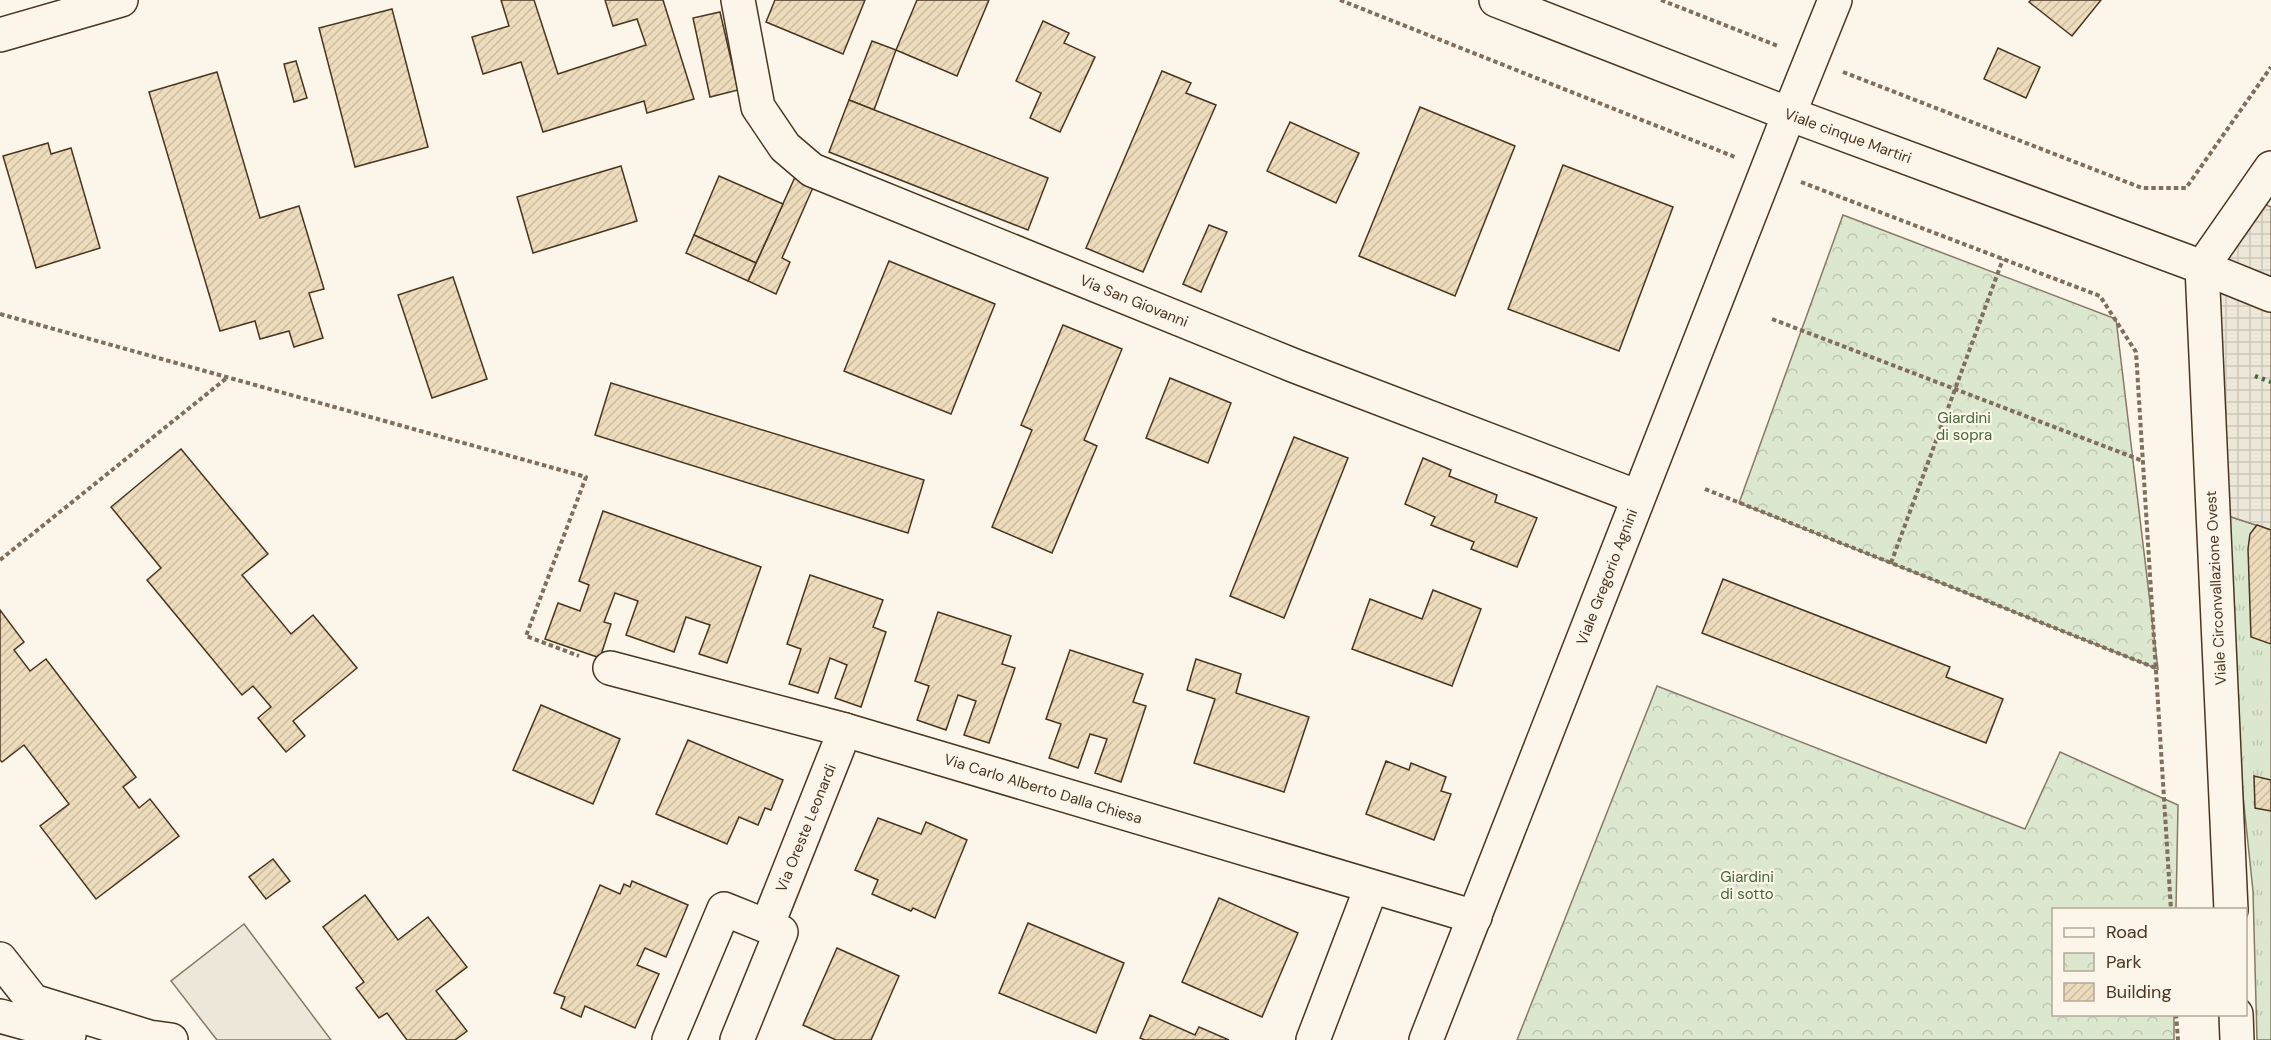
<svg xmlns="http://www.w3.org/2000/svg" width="2271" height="1040" font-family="'DM Sans',sans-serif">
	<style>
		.grass { fill: url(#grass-tufts); stroke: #887966; stroke-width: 1.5 }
		.park { fill: url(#park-crowns); stroke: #887966; stroke-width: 1.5 }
		.parking { fill: #ede7d9; stroke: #887966; stroke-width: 1.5 }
		.plaza { fill: url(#plaza-grid); stroke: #887966; stroke-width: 1.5 }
		.building { fill: url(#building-hatch); stroke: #4a3520; stroke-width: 1.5 }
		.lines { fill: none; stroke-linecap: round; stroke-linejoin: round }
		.minor-casing { stroke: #4a3520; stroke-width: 36 }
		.secondary-casing { stroke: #4a3520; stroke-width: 36 }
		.path { stroke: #7f6f5c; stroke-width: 4; stroke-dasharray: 4.5 3; stroke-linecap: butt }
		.minor { stroke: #fbf6e9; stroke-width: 33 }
		.secondary { stroke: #fbf6e9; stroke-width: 33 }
		.hedge { stroke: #436837; stroke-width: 4.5; stroke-dasharray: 3 4.5; stroke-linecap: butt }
		.labels { text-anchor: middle; stroke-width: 4.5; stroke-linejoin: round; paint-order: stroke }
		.street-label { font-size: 15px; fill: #4a3520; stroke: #fbf6e9 }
		.park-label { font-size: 15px; fill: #436837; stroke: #fbf6e9 }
	</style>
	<defs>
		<pattern id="grass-tufts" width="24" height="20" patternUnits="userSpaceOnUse" patternTransform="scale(1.5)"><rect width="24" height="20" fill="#dce7d0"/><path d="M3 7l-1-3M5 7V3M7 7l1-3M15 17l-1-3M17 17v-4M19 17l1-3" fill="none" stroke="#bec7b2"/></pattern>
		<pattern id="park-crowns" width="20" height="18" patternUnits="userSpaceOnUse" patternTransform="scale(1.5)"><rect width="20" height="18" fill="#dce7d0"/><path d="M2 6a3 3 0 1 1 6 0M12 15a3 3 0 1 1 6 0" fill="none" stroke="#bec7b2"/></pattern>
		<pattern id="plaza-grid" width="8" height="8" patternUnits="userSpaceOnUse" patternTransform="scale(1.5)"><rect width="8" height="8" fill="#ede7d9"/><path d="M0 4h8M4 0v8" fill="none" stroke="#cdc7ba"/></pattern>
		<pattern id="building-hatch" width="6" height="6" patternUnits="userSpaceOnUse" patternTransform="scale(1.5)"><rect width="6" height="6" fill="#ecdcbc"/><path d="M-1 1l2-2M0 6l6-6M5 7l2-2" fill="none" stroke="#ccbda1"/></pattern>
	</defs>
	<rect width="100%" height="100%" fill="#fbf6e9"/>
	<path class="grass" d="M2213 511 2271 530V1040H2257L2253 891Z"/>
	<g class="park">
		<path d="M1843 215 2116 319 2158 669 1739 503Z"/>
		<path d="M1657 686 2025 829 2060 752 2178 805 2176 909 2054 910V1014L2174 1015V1040H1517Z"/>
	</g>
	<path class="parking" d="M244 924 331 1040H217L171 981Z"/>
	<path class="plaza" d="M2250 197 2271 207V530L2213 511 2202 267Z"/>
	<g class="building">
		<path d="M501 0H534L558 74 646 45 637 19 613 26 605 0H663L694 99 647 113 644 101 543 132 521 62 483 74 472 37 509 26Z"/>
		<path d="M775 0H865L843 54 766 22Z"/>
		<path d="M917 0H989L957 76 896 50Z"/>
		<path d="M2031 0H2101L2072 36 2029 2Z"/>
		<path d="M392 9 428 147 355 167 319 28Z"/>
		<path d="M720 12 738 90 710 97 693 18Z"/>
		<path d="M1043 21 1069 33 1064 43 1095 57 1060 132 1030 118 1041 93 1016 81Z"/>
		<path d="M872 41 896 50 874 110 849 100Z"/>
		<path d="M1998 48 2040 67 2026 98 1984 79Z"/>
		<path d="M296 61 307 98 294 102 284 64Z"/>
		<path d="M1162 71 1191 83 1186 93 1216 105 1143 272 1086 248Z"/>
		<path d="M217 72 260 218 299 206 324 289 309 293 323 338 294 347 289 331 260 339 255 321 220 331 149 92Z"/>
		<path d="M849 100 1048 178 1028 230 829 152Z"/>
		<path d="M1420 107 1515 146 1455 296 1359 256Z"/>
		<path d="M1290 122 1359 153 1336 203 1267 171Z"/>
		<path d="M48 143 51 154 71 148 100 248 36 268 3 156Z"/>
		<path d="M1563 165 1673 207 1619 351 1508 309Z"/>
		<path d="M621 166 637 221 533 253 517 197Z"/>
		<path d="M796 175 815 183 782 258 790 262 776 294 748 281Z"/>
		<path d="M719 176 783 204 756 263 694 235Z"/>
		<path d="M1209 225 1227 232 1201 292 1183 284Z"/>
		<path d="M694 235 756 263 748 281 686 253Z"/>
		<path d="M889 261 995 304 951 414 844 371Z"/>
		<path d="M453 277 487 379 432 398 398 295Z"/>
		<path d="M1063 325 1122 349 1084 440 1097 446 1052 553 992 527 1032 430 1021 425Z"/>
		<path d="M1170 378 1231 403 1208 463 1146 438Z"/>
		<path d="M611 383 924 480 908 533 595 435Z"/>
		<path d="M1294 437 1348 458 1284 618 1230 596Z"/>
		<path d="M181 449 268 554 242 575 291 634 313 615 357 668 293 721 305 736 286 752 258 718 271 707 253 686 242 695 147 580 161 568 111 507Z"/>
		<path d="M1423 458 1451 470 1449 476 1497 495 1495 502 1537 518 1517 567 1471 549 1474 542 1431 525 1435 517 1405 504Z"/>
		<path d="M603 511 761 567 727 663 699 654 710 625 686 617 674 652 626 635 638 601 615 593 604 622 611 624 600 658 545 639 558 603 580 611 589 585 579 581Z"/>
		<path d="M2257 525 2271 530V644L2251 637 2248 549 2250 534Z"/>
		<path d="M810 575 883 600 873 627 886 632 861 707 835 698 847 665 830 658 818 693 789 684 801 649 787 644Z"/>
		<path d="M1723 579 1950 667 1946 677 2003 699 1986 743 1702 633Z"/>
		<path d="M1433 590 1481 609 1452 686 1352 649 1370 599 1422 619Z"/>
		<path d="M0 610 24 642 14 650 30 671 46 659 136 777 123 787 139 808 150 799 179 836 96 899 40 826 69 804 24 745 2 762 0 760Z"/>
		<path d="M938 612 1011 636 1002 664 1015 668 989 743 964 735 976 701 958 695 946 730 917 720 929 686 915 681Z"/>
		<path d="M1070 650 1143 674 1133 702 1146 706 1121 782 1095 773 1107 739 1090 734 1078 768 1049 758 1061 724 1046 719Z"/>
		<path d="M1196 659 1241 674 1236 693 1309 717 1284 792 1194 763 1215 699 1187 690Z"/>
		<path d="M541 705 620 739 593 804 513 770Z"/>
		<path d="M688 740 783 780 771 810 765 808 758 825 739 817 727 844 656 814Z"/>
		<path d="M1386 761 1409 770 1411 763 1446 777 1441 791 1451 794 1434 840 1366 814Z"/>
		<path d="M2254 776 2271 780V811L2255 808Z"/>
		<path d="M878 818 921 834 926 822 967 840 935 918 913 908 911 911 872 894 878 880 855 870Z"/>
		<path d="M273 859 290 881 266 899 249 877Z"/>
		<path d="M632 881 688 905 666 957 645 948 637 965 659 974 635 1028 585 1006 581 1017 561 1008 565 997 554 993 600 885 620 894 624 884 630 887Z"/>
		<path d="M365 895 398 940 428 917 467 967 436 991 467 1031 455 1040H407L387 1013 379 1018 356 988 364 982 323 927Z"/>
		<path d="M1219 898 1298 933 1262 1017 1182 982Z"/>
		<path d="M1028 923 1124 963 1096 1033 999 993Z"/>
		<path d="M837 948 899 976 871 1040H836L803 1025Z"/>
		<path d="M1150 1015 1195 1035 1199 1027 1229 1040H1145L1140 1038Z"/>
	</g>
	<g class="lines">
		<defs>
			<g id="minor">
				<path d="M738 0 758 107 785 147 812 170 1295 366 1638 497"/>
				<path d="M1789 114 1835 0"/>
				<path d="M2202 267 2271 295"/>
				<path d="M610 668 845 730 1475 917"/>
				<path d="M767 926 845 730"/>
				<path d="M0 959 33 1001 149 1037 171 1040"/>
				<path d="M0 1016 69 1035"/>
				<path d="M669 1040 724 909 781 932 737 1040"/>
				<path d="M1313 1040 1371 888"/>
			</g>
			<g id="secondary">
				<path d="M1496 0 1789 114 2202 267"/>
				<path d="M0 35 121 0"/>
				<path d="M2202 267 2231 910"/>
				<path d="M2202 267 2271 168"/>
				<path d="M2236 1014 2237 1040"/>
				<path d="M1426 1040 1789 114"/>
			</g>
		</defs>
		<use href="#minor" class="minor-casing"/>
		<use href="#secondary" class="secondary-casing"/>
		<g class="path">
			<path d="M1340 0 1735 157"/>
			<path d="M1661 0 1778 46"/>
			<path d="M1843 72 2142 188H2186L2271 67"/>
			<path d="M1801 182 2100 296 2136 352 2171 910"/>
			<path d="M0 314 586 477 526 636 579 656"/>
			<path d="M1772 319 2143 461"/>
			<path d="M1705 489 2158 669"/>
			<path d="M0 560 228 377"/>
			<path d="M1891 563 2003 259"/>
			<path d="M2176 1014 2178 1040"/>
		</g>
		<use href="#minor" class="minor"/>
		<use href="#secondary" class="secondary"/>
		<path class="hedge" d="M2255 376 2271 382"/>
	</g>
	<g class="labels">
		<g class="street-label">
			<text transform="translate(1848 136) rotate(20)" y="5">Viale cinque Martiri</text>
			<text transform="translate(1134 301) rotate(22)" y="5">Via San Giovanni</text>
			<text transform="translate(1607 577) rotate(-69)" y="5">Viale Gregorio Agnini</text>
			<text transform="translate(2216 588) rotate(-93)" y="5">Viale Circonvallazione Ovest</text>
			<text transform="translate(1043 789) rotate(17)" y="5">Via Carlo Alberto Dalla Chiesa</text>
			<text transform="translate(806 828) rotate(-68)" y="5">Via Oreste Leonardi</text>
		</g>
		<g class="park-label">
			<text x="1964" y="423">Giardini<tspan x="1964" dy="17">di sopra</tspan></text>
			<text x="1747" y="882">Giardini<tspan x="1747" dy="17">di sotto</tspan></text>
		</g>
	</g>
	<rect x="2052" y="908" width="195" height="108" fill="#fbf6e9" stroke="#b4a999" stroke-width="1.5"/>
	<rect x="2064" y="928" width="30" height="9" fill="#fbf6e9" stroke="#b4a999" stroke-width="1.5"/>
	<text x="2106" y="938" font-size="18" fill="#4a3520">Road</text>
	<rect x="2064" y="953" width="30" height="18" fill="url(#park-crowns)" stroke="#b4a999" stroke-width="1.5"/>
	<text x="2106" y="968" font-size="18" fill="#4a3520">Park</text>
	<rect x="2064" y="983" width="30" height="18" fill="url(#building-hatch)" stroke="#b4a999" stroke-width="1.5"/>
	<text x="2106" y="998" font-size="18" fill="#4a3520">Building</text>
</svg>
